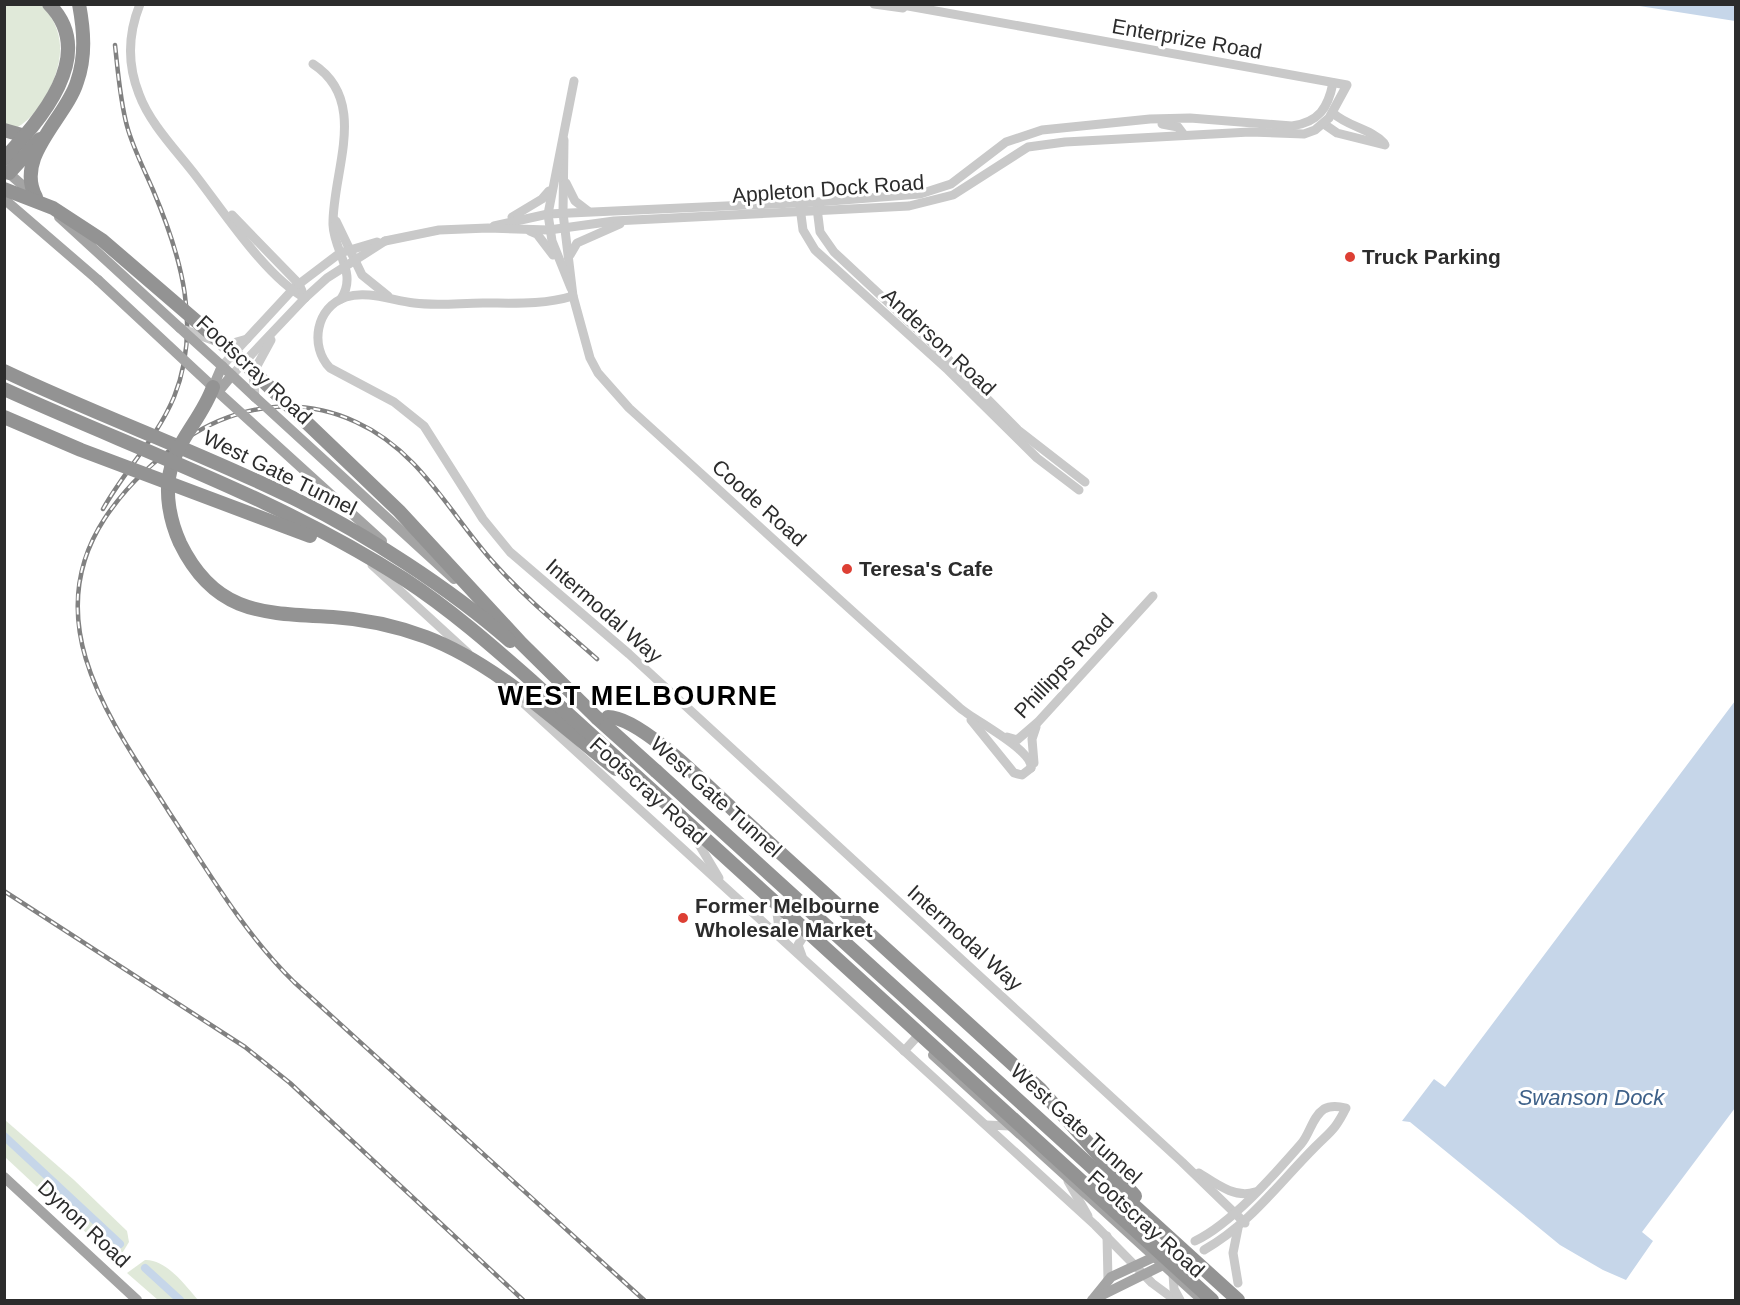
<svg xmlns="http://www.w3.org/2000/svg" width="1740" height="1305" font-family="Arial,sans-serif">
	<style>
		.green { fill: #e0e9d9 }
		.water { fill: #c6d6e9 }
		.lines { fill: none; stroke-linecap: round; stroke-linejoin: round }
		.canal { stroke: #c6d6e9; stroke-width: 8 }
		.minor { stroke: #c9c9c9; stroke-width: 9 }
		.major { stroke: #a4a4a4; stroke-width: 10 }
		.highway { stroke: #939393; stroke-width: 14 }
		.rail-casing { stroke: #818181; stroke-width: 4.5 }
		.rail { stroke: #fff; stroke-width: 2; stroke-dasharray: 7; stroke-linecap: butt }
		.minor-bridge { stroke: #c9c9c9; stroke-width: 9 }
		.major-bridge { stroke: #a4a4a4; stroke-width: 10 }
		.highway-bridge { stroke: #939393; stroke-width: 14 }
		.poi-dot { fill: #dd3f34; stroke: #fff; stroke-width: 2 }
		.labels { text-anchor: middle; stroke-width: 6; stroke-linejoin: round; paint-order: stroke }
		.street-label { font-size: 21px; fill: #2c2c2c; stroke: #fff }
		.poi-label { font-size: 21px; font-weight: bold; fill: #2c2c2c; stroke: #fff; text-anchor: start }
		.water-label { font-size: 22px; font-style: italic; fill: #3e6189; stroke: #fff }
		.district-label { font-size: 27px; font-weight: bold; letter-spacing: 1.5px; fill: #000; stroke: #fff }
	</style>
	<rect width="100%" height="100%" fill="#fff"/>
	<g class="green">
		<path d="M4 5H41C66 30 64 60 49 90 40 106 32 119 16 128L5 126Z"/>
		<path d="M5 1120 74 1180 127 1231 129 1242 121 1255 108 1253 5 1157Z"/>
		<path d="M145 1260C166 1259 185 1285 198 1300H158L127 1273Z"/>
	</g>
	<g class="water">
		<path d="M1633 5H1735V21Z"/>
		<path d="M1735 701V1108L1642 1232 1653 1241 1626 1280 1603 1270 1560 1245 1410 1122 1402 1121 1434 1079 1445 1087Z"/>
	</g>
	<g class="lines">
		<g class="canal">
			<path d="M4 1136 120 1244"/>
			<path d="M145 1268 180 1300"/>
		</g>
		<g class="minor">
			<path d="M140 4C128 34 127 64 139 94 150 124 176 150 196 176 224 212 266 277 305 298"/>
			<path d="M874 4 903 8"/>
			<path d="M313 64C370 101 332 172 333 225 334 252 358 273 341 299"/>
			<path d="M1333 113C1348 127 1370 128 1384 143"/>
			<path d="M1162 124 1178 127 1184 135"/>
			<path d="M1324 124 1337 133 1385 145"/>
			<path d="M564 140 563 213 573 296 590 358 598 373 629 408C739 508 849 609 960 708 975 721 1033 750 1031 768"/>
			<path d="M566 183 575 201 588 211"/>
			<path d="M800 207 803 230 815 250 948 370 1037 458 1079 490"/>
			<path d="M817 208 820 232 834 252 935 346 1018 430 1085 482"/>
			<path d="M232 215 299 284 302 291"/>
			<path d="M512 217 542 199 549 191"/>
			<path d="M336 221 362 275 388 296"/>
			<path d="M494 226 548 214 817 202 920 194 951 184 1006 142 1042 130 1150 119 1190 118 1292 126C1319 122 1328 108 1333 83"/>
			<path d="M530 231 537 234 553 255"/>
			<path d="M385 241 439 230 488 228 549 230 614 221 909 206 953 195 1028 147 1065 142 1250 132 1304 134 1315 130 1329 118 1347 85 897 4"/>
			<path d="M570 255 577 243 620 224"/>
			<path d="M571 288 552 241 548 214 574 81"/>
			<path d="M573 296C543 305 514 303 483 303 460 303 437 306 414 303 393 301 368 290 346 297 316 307 309 346 330 368L394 402 424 426 483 519 510 552 629 654 1182 1162 1245 1223"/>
			<path d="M222 366 296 286"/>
			<path d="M232 375 305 298"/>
			<path d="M255 397 253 373 271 340"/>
			<path d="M372 565 468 653"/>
			<path d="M511 692 1095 1225 1152 1283 1175 1300"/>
			<path d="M971 720 1014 773 1022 775 1031 768"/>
			<path d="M1007 737 1017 740 1038 722 1153 596"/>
			<path d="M1034 763 1032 739 1036 727"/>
			<path d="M691 831 719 878"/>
			<path d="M777 913 780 937"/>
			<path d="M802 956 798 945 803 937"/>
			<path d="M904 1051 915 1039"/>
			<path d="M986 1125 1011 1126"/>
			<path d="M1199 1173C1215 1183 1235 1199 1255 1192"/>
			<path d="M1068 1181 1088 1216"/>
			<path d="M1107 1236 1108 1280"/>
			<path d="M1195 1241C1231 1224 1274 1175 1301 1144 1310 1134 1312 1117 1324 1109 1331 1105 1338 1106 1346 1108 1335 1130 1331 1131 1315 1147 1278 1184 1250 1224 1204 1250"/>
			<path d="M1173 1274 1174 1289 1180 1300"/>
			<path d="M1238 1283 1233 1253 1238 1228"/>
		</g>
		<g class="major">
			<path d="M5 170 36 197"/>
			<path d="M4 199 98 280"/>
			<path d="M59 217 180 328"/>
			<path d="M232 375 218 392 213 387 222 366 255 397"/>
			<path d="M933 1055 1202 1300"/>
			<path d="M4 1177 137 1300"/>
			<path d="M1094 1298 1111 1277 1154 1257"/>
			<path d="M1092 1300 1163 1265"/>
		</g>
		<g class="highway">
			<path d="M4 130 25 136"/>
			<path d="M4 159C39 121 99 55 49 4"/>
			<path d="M9 173 40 139"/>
			<path d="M36 197C14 157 66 118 77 82 86 56 84 31 79 4"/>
			<path d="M608 717C642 717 714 793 741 817"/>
			<path d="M597 718 656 771"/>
		</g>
		<defs>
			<g id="rail">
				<path d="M103 509C124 471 157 438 174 397 202 327 181 256 153 190 144 169 133 148 127 126 120 100 118 72 115 45"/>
				<path d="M597 659C562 628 525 598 494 563 449 513 420 451 356 422 298 395 236 405 184 440 153 461 125 488 105 518 36 623 112 722 169 812 208 871 243 932 294 982L644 1300"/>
				<path d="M4 891 245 1047 290 1083 523 1300"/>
			</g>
		</defs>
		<use href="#rail" class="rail-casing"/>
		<use href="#rail" class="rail"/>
		<g class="minor-bridge">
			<path d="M299 284 340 253 377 242"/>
			<path d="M305 298 327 278 385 241"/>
			<path d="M185 330 226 345 247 339"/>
		</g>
		<g class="major-bridge">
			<path d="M98 280 213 387"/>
			<path d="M180 328 222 366"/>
			<path d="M218 392 382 541"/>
			<path d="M255 397 454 579"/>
		</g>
		<g class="highway-bridge">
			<path d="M4 189 53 208 102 240 238 357 399 511 521 643 597 718"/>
			<path d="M4 371C99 416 199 452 293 498 364 533 451 589 510 641"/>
			<path d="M213 387C203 416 179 438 171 468 164 492 170 521 180 543 215 615 264 613 333 617 365 619 396 626 426 637 497 664 557 723 616 769"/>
			<path d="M4 389C138 450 280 499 404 579 450 609 491 645 532 681L1212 1300"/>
			<path d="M4 417 81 450 310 536"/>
			<path d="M656 771 1238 1300"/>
			<path d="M741 817 1040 1089 1135 1196"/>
		</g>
	</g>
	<g class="poi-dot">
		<circle cx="1350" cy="257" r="6"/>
		<circle cx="847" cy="569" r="6"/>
		<circle cx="683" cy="918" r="6"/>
	</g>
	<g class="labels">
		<g class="street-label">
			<text transform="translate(1187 39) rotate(10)" y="7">Enterprize Road</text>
			<text transform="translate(828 189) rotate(-4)" y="7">Appleton Dock Road</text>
			<text transform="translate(939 342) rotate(43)" y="7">Anderson Road</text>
			<text transform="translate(254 370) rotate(43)" y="7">Footscray Road</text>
			<text transform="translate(280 473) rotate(26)" y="7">West Gate Tunnel</text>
			<text transform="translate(759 503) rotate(42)" y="7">Coode Road</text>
			<text transform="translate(604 611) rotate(41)" y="7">Intermodal Way</text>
			<text transform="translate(1064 666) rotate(-47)" y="7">Phillipps Road</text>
			<text transform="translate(648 791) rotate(42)" y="7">Footscray Road</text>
			<text transform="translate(716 797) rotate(42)" y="7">West Gate Tunnel</text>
			<text transform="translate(965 938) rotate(42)" y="7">Intermodal Way</text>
			<text transform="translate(1076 1124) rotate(42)" y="7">West Gate Tunnel</text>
			<text transform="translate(84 1224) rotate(43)" y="7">Dynon Road</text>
			<text transform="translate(1146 1224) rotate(42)" y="7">Footscray Road</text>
		</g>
		<g class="poi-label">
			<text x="1362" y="264">Truck Parking</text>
			<text x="859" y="576">Teresa's Cafe</text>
			<text x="695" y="913">Former Melbourne<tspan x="695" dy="24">Wholesale Market</tspan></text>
		</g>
		<g class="water-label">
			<text x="1591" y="1105">Swanson Dock</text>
		</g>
		<g class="district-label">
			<text x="638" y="705">WEST MELBOURNE</text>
		</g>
	</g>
	<rect width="1740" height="1305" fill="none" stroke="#2c2c2c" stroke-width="12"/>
</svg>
